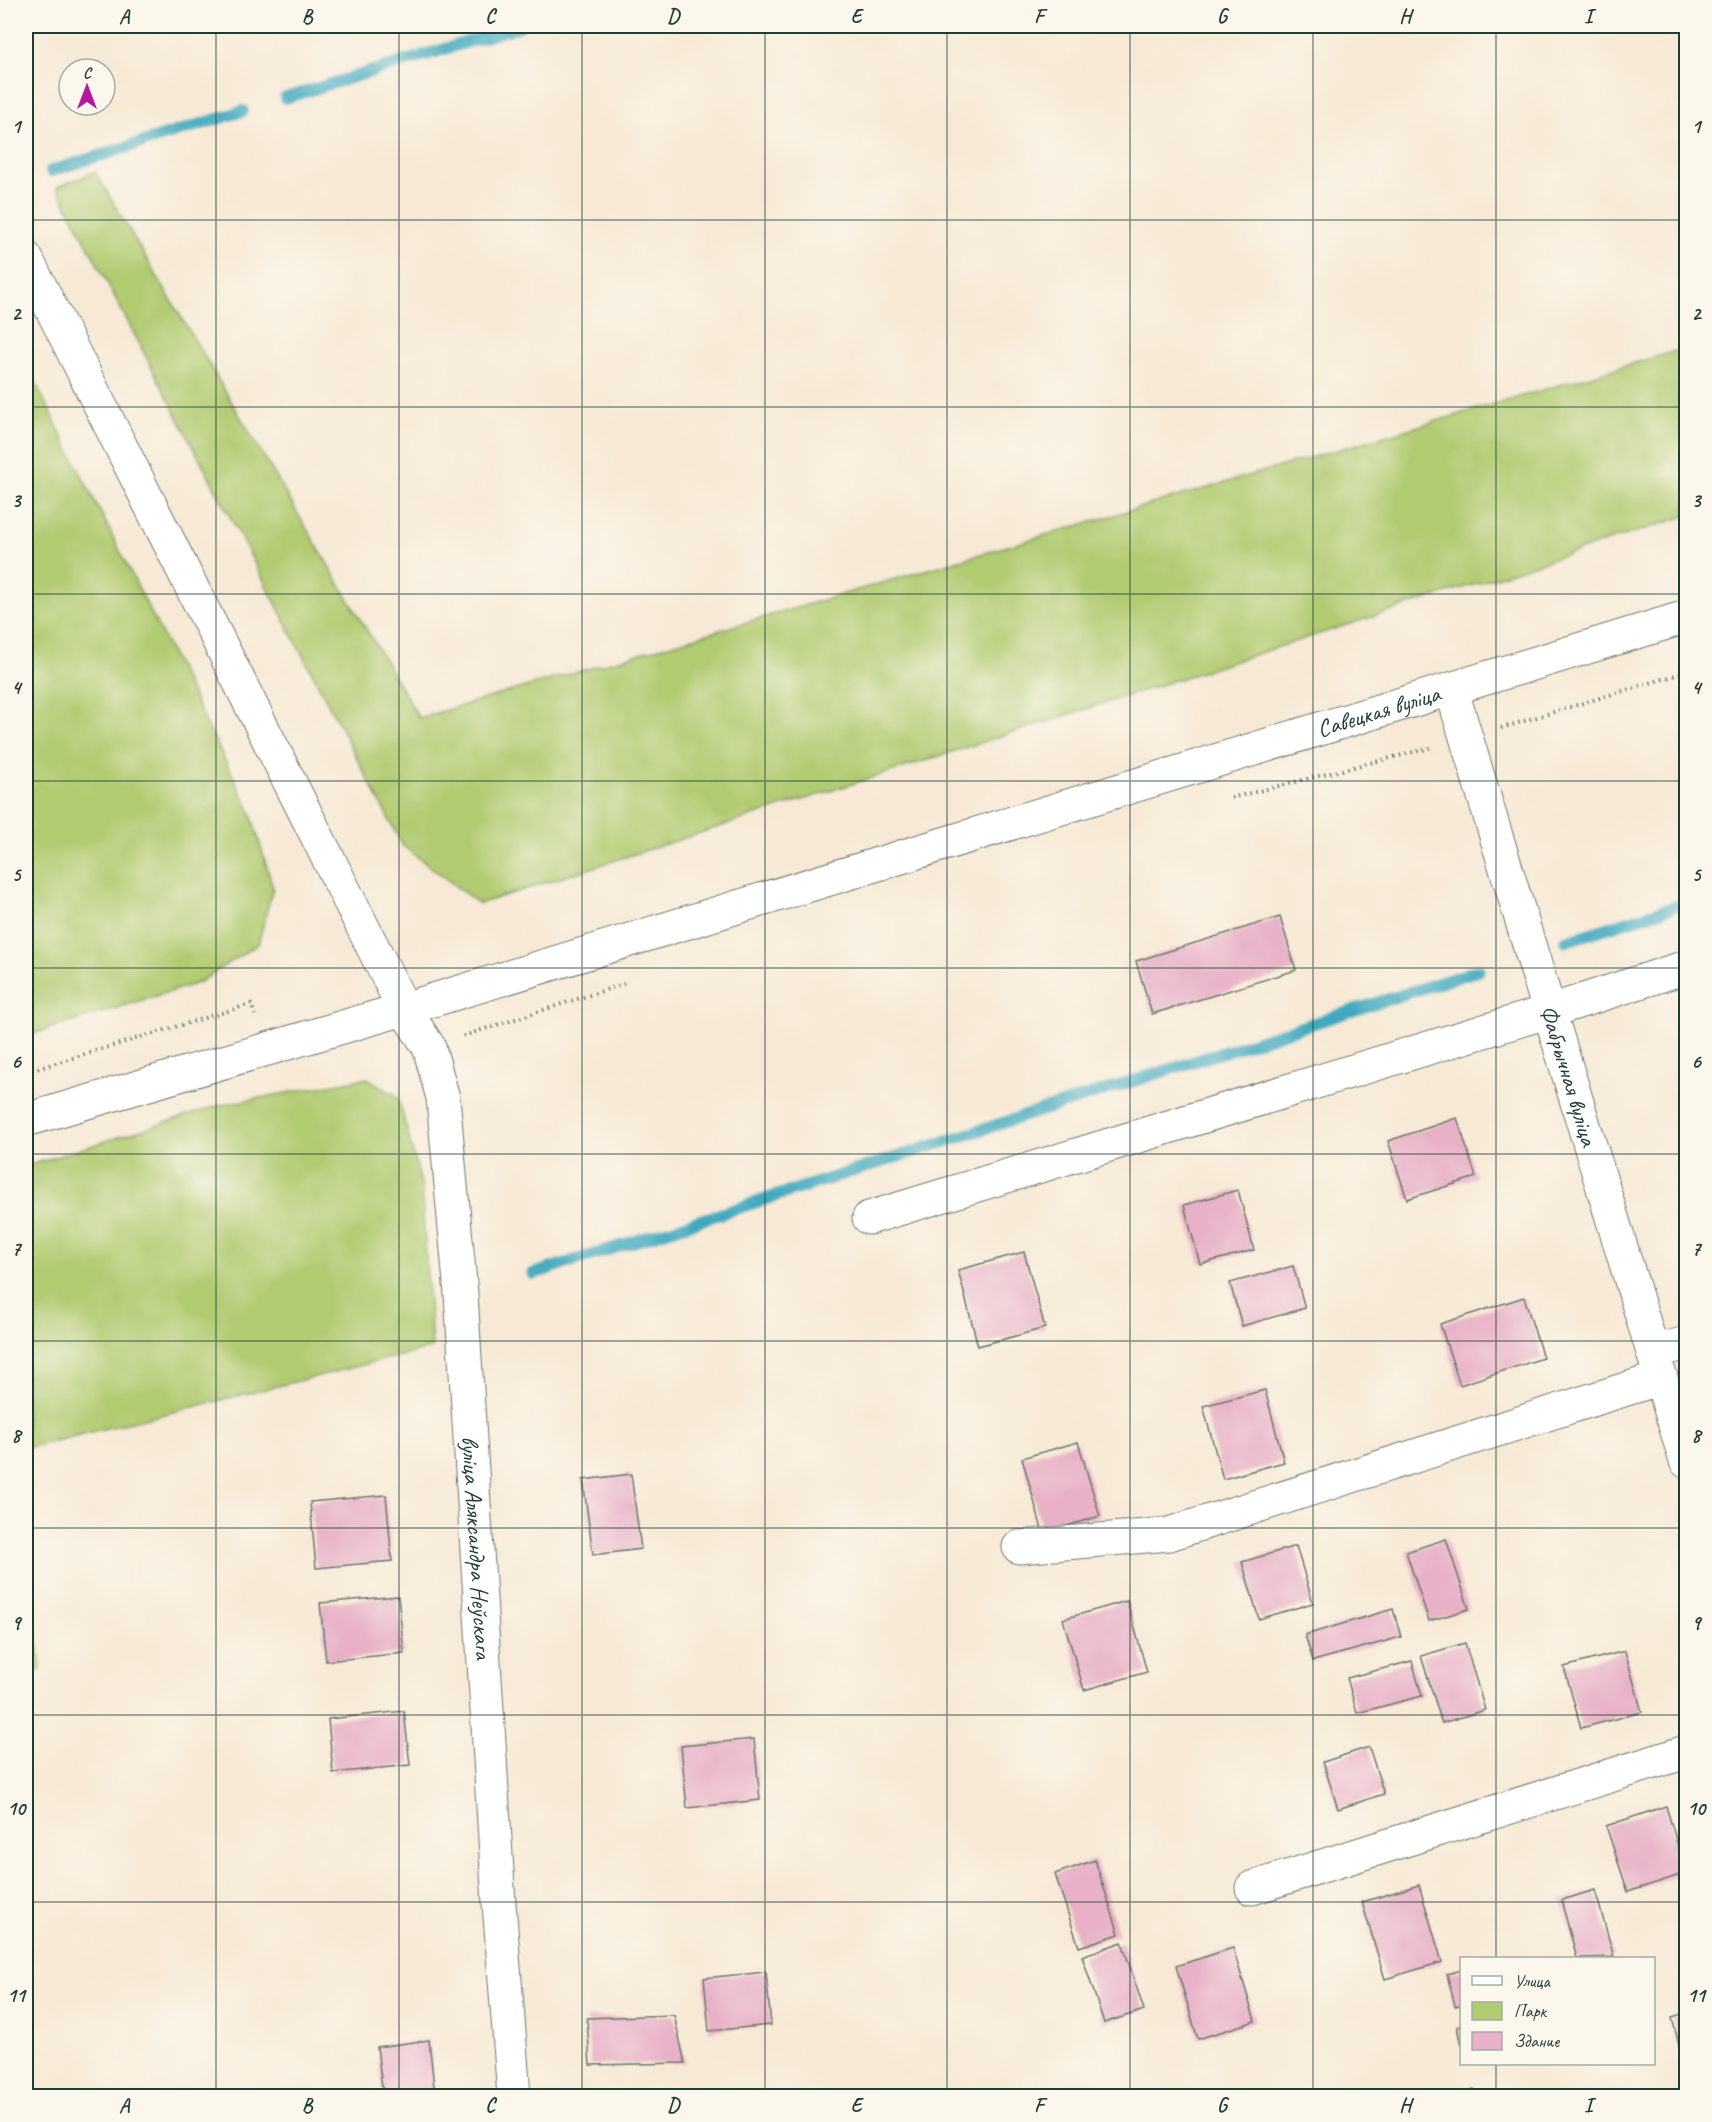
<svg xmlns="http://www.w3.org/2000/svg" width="1712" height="2122" font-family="Caveat,sans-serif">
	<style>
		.green { fill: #b1cb71; stroke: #688452; stroke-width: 1.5 }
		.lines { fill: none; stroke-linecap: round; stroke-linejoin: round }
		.stream { stroke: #3fa9bf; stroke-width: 12 }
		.building { fill: #e8b1c7 }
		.minor-casing { stroke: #6b796c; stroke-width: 35 }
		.major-casing { stroke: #6b796c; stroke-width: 35 }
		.path { stroke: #6b796c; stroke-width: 4; stroke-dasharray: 1.5 4.5; stroke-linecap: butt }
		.minor { stroke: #fff; stroke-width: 33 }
		.major { stroke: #fff; stroke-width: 33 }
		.grid { fill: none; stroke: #1f3d34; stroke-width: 1.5; stroke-opacity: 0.55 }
		.labels { text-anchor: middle; stroke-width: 6; stroke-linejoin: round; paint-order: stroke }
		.street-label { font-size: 24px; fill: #1f3d34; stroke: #fbf7ec }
		.neatline { fill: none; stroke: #1f3d34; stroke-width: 2 }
		.grid-label { font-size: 20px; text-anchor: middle; font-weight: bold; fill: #1f3d34 }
	</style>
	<rect width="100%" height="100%" fill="#fbf7ec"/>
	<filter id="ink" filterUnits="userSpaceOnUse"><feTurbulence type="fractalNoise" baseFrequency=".0167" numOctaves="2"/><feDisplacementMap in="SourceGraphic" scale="12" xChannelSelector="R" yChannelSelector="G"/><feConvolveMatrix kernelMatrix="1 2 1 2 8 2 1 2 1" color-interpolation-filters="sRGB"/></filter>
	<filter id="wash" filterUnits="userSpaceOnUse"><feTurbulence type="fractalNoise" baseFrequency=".008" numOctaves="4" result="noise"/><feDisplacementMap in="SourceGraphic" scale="24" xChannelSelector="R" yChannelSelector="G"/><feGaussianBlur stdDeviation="1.35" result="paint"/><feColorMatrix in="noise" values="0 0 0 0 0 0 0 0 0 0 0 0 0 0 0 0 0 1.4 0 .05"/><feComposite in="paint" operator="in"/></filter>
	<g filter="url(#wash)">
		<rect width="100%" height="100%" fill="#f7e9d5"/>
		<g class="green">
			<path d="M95 172 419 718 1686 348V516L479 904 403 846 57 187Z"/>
			<path d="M26 364 250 810 273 888 258 944 198 983 26 1036Z"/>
			<path d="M367 1078 398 1097 421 1183 432 1348 26 1448V1166L221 1105Z"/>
			<path d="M26 1544 41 1670 26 1675Z"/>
		</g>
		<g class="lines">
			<g class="stream">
				<path d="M285 98 520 26"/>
				<path d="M51 171 243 111"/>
				<path d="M1566 941 1686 903"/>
				<path d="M533 1274 1479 970"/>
			</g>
		</g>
		<g id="blocks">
			<g class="building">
				<path d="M1280 917 1296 970 1152 1014 1136 961Z"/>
				<path d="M1457 1118 1476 1177 1407 1199 1388 1141Z"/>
				<path d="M1238 1190 1254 1250 1200 1264 1184 1205Z"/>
				<path d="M1024 1252 1045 1328 978 1346 958 1270Z"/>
				<path d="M1293 1266 1305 1308 1242 1326 1230 1283Z"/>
				<path d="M1524 1297 1543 1358 1460 1385 1440 1324Z"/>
				<path d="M1265 1390 1284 1462 1223 1479 1203 1406Z"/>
				<path d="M1078 1442 1100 1516 1043 1533 1022 1458Z"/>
				<path d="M631 1474 641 1549 593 1555 583 1480Z"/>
				<path d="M386 1495 392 1561 316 1568 310 1502Z"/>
				<path d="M1446 1539 1469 1609 1429 1621 1406 1552Z"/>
				<path d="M1296 1546 1313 1603 1259 1619 1242 1562Z"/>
				<path d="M398 1596 404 1653 326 1661 320 1603Z"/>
				<path d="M1127 1601 1147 1672 1084 1690 1063 1619Z"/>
				<path d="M1393 1609 1401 1637 1313 1661 1305 1635Z"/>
				<path d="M1465 1643 1485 1710 1442 1723 1421 1656Z"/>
				<path d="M1625 1651 1642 1712 1581 1728 1564 1667Z"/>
				<path d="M1412 1661 1422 1696 1357 1713 1347 1678Z"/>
				<path d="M404 1711 410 1765 333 1773 328 1719Z"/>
				<path d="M754 1739 760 1800 687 1808 681 1746Z"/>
				<path d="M1369 1747 1384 1794 1338 1809 1323 1762Z"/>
				<path d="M1666 1806 1686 1873 1628 1892 1606 1826Z"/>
				<path d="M1095 1860 1119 1934 1079 1947 1055 1874Z"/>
				<path d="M1419 1885 1442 1962 1385 1979 1362 1902Z"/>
				<path d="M1595 1890 1614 1957 1577 1958 1561 1900Z"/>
				<path d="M1122 1942 1144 2010 1104 2023 1082 1956Z"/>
				<path d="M1233 1948 1255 2021 1198 2039 1176 1966Z"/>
				<path d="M1462 1970V2005L1455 2006 1447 1974Z"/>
				<path d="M766 1972 771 2025 709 2031 704 1978Z"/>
				<path d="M1686 2014V2072L1672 2018Z"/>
				<path d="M674 2015 685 2063 590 2065 587 2018Z"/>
				<path d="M1462 2026V2045H1461L1457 2027Z"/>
				<path d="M429 2040 435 2096H383L377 2047Z"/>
				<path d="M1474 2089 1476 2096H1452Z"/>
			</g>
		</g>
	</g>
	<g filter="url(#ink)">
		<use href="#blocks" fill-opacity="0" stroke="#6b796c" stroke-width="1.5"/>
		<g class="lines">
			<defs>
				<g id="minor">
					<path id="s1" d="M26 258 404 1009 429 1047 443 1098 461 1294 499 1903 514 2096"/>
					<path id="s2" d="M1452 691 1686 1461"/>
					<path d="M869 1218 1550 1011 1686 967"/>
					<path d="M1654 1352 1686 1343"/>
					<path d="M1019 1547 1169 1534 1661 1378"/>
					<path d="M1252 1888 1686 1752"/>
				</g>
				<g id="major">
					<path id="s3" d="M26 1120 404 1009 1686 617"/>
				</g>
			</defs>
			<use href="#minor" class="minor-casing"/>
			<use href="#major" class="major-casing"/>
			<g class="path">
				<path d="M1501 728 1686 672"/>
				<path d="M1231 798 1430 748"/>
				<path d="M463 1036 624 984"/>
				<path d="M26 1072 251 1004 255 1015"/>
			</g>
			<use href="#minor" class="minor"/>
			<use href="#major" class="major"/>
		</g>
	</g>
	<path class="grid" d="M216 26V2096M399 26V2096M582 26V2096M765 26V2096M947 26V2096M1130 26V2096M1313 26V2096M1496 26V1958M26 220H1686M26 407H1686M26 594H1686M26 781H1686M26 968H1686M26 1154H1686M26 1341H1686M26 1528H1686M26 1715H1686M26 1902H1686M1496 2064V2096"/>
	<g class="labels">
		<g class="street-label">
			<text dy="8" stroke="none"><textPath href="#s3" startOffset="1413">Савецкая вуліца</textPath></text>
			<text dy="8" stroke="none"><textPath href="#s2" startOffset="402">Фабрычная вуліца</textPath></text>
			<text dy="8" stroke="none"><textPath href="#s1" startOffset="1390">вуліца Аляксандра Неўскага</textPath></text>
		</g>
	</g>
	<rect width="1712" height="2122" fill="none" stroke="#fbf7ec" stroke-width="66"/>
	<rect x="1460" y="1957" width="195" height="108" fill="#fbf7ec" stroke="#a3ada2" stroke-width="1.5"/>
	<rect x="1472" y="1976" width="30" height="9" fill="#ffffff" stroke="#a3ada2" stroke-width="1.5"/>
	<text x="1514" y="1987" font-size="18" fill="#1f3d34">Улица</text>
	<rect x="1472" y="2002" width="30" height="18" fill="#b1cb71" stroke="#a3ada2" stroke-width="1.5"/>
	<text x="1514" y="2017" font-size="18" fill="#1f3d34">Парк</text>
	<rect x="1472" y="2032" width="30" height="18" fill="#e8b1c7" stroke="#a3ada2" stroke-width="1.5"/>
	<text x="1514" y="2047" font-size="18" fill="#1f3d34">Здание</text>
	<g transform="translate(87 87)"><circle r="28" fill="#fbf7ec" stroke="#a3ada2" stroke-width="1.5"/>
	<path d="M0-4.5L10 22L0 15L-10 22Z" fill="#b5179e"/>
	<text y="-9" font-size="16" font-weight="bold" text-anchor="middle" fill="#1f3d34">С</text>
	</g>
	<rect x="33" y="33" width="1646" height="2056" class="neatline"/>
	<g class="grid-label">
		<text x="124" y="23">A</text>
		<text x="307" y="23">B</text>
		<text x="490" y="23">C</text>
		<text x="673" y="23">D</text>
		<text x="856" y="23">E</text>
		<text x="1039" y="23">F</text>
		<text x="1222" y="23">G</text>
		<text x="1405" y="23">H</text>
		<text x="1588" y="23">I</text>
		<text x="16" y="133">1</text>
		<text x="1696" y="133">1</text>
		<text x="16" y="320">2</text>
		<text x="1696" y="320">2</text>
		<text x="16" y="507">3</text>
		<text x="1696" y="507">3</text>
		<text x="16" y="694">4</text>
		<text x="1696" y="694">4</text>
		<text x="16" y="881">5</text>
		<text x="1696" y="881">5</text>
		<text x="16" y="1068">6</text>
		<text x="1696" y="1068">6</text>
		<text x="16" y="1255">7</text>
		<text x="1696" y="1255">7</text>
		<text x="16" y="1442">8</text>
		<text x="1696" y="1442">8</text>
		<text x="16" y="1629">9</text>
		<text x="1696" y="1629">9</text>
		<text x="16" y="1815">10</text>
		<text x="1696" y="1815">10</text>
		<text x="16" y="2002">11</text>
		<text x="1696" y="2002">11</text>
		<text x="124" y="2112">A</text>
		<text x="307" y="2112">B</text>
		<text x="490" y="2112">C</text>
		<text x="673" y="2112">D</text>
		<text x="856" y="2112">E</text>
		<text x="1039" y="2112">F</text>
		<text x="1222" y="2112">G</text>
		<text x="1405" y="2112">H</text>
		<text x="1588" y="2112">I</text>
	</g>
</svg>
